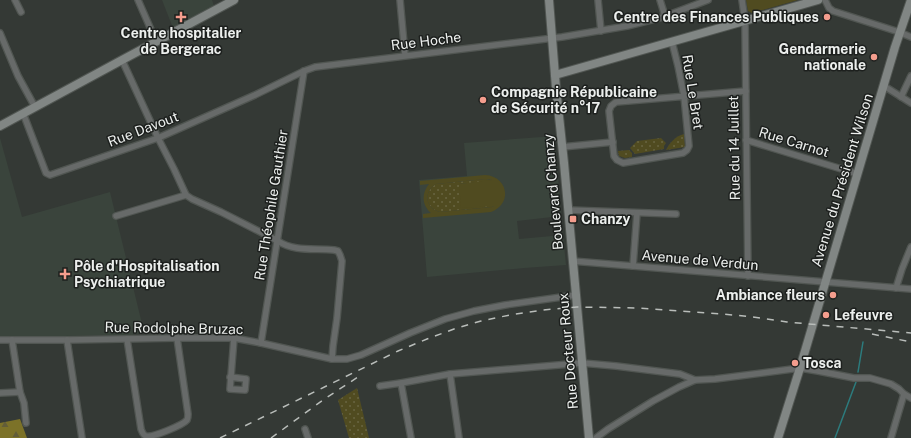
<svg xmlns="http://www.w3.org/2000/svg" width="911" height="438" font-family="'Public Sans',sans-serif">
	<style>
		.built { fill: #3a443c }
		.grass { fill: url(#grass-dots) }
		.forest { fill: url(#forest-firs) }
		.park { fill: #504b20; fill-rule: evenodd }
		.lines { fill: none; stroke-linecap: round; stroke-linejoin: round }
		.stream { stroke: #2c7b7d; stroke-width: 1.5 }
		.minor-casing { stroke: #515652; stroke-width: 8 }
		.secondary-casing { stroke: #515652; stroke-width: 10 }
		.minor { stroke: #676a69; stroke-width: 5.5 }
		.secondary { stroke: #818684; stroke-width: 8 }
		.rail { stroke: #b9bdba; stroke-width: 1.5; stroke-dasharray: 7 7; stroke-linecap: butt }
		.poi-dot { fill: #f49d8d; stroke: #1d201e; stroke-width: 1.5 }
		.labels { text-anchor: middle; stroke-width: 3; stroke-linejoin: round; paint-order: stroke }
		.poi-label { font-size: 14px; font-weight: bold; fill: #ecefed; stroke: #1d201e; text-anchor: start }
		.street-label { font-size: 14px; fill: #ecefed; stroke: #1d201e }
	</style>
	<defs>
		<pattern id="grass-dots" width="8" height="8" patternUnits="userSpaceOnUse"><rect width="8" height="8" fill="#504b20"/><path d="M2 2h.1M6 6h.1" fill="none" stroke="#696541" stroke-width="1.8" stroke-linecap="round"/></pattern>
		<pattern id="forest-firs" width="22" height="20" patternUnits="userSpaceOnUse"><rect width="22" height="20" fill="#7c7228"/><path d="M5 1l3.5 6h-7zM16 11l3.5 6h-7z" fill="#625d38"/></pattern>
	</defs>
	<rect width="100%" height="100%" fill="#343935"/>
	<g class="built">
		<path d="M162 0H212L214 6 173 28Z"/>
		<path d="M555 136 561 216 517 221 519 239 563 235 566 265 524 268 514 269 427 277 419 180 467 176 464 143Z"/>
		<path d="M0 138 22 217 110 192 144 332 132 335 0 337Z"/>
	</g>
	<g class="grass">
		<path d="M684 134 685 147 666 150C669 143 676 136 684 134Z"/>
		<path d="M661 138 666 143 664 146V149L635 154 630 148 637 141Z"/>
		<path d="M629 150 632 153V157L625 158 619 156 618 151Z"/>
		<path d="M486 179 493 181 459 184 495 205 492 207 440 212C425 208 423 192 436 184Z"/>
		<path d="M357 388 369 438H349L338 400Z"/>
	</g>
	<path class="forest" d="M20 419 27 438H0V423Z"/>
	<g class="park">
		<path d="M746 0H798L752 13 748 11Z"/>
		<path d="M485 175C508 176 513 204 491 212L423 218V214L431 213C422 205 421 194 429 184L420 185V181ZM486 179 492 180 459 184 461 208 494 206 492 207 440 212C425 208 423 192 436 184Z"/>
	</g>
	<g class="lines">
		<g class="stream">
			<path d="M858 372 863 342"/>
			<path d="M835 438 856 382"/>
		</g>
		<defs>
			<g id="minor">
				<path d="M15 0 21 12"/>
				<path d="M138 0 156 41"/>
				<path d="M400 0 405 55"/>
				<path d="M598 0 601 31"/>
				<path d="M660 0 665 16"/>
				<path d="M742 0 745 21 748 276"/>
				<path d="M825 0 829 8 833 11 899 32 911 37"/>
				<path d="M0 33 18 76 35 107"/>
				<path d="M672 42 678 66 684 96 689 146 687 150 683 153 623 163 617 160 614 156 609 111 611 106 616 102 746 91"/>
				<path d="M122 60 158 138 174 169 186 195 192 199 221 212 278 241C294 252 315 248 334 250L338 251 340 255 342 261 337 318 333 346 332 359"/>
				<path d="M884 86 911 103"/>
				<path d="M901 97 911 76"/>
				<path d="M23 113 46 173 50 175 158 138 255 95 304 71 315 67 562 37 627 26 663 17 708 0"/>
				<path d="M746 140 858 174"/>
				<path d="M562 147 613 142"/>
				<path d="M568 210 676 214"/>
				<path d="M116 216 186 195"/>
				<path d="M572 261 911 289"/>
				<path d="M633 266 637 213"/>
				<path d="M896 288 902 269 911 247"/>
				<path d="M127 339 141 429C142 432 143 435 146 436 152 438 183 425 187 420 188 418 188 417 188 414L177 338"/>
				<path d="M0 340H67L177 338H234L261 343 332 359H347L361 355 410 333 445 319 474 311 505 305 576 295"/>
				<path d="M12 340 20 392 24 403 26 423"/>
				<path d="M67 340 82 438"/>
				<path d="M261 343 304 71"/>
				<path d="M450 374 459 438"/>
				<path d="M230 377 246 379 245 390 230 389 234 338"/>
				<path d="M401 383 411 438"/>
				<path d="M380 386 401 383 450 374 582 363 616 366 680 374 695 380"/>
				<path d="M0 393 20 392"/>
				<path d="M305 429 308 438"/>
				<path d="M596 438 608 429 653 401 679 387 695 380 715 379 800 368 818 371 854 378H870L891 384 899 389 904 394 911 398"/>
				<path d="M891 438 904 394"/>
			</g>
			<g id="secondary">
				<path d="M549 0 556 88 564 163 589 438"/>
				<path d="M555 75 818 0"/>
				<path d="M0 126 122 60 234 0"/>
				<path d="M778 438 800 368 895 47 911 0"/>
			</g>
		</defs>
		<use href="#minor" class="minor-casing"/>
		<use href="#secondary" class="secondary-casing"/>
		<use href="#minor" class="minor"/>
		<use href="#secondary" class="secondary"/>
		<g class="rail">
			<path d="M872 334 911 342"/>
			<path d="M220 438 398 351 427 339 454 329 481 321 510 315 543 310 577 307 637 308 723 314 753 317 787 322 911 333"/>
			<path d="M271 438 323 400 361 375"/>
		</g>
	</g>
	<g class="poi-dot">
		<path d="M179 11h4v4h4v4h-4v4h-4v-4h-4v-4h4z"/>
		<circle cx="827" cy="17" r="4"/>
		<circle cx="874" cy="57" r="4"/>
		<circle cx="483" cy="100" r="4"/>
		<rect x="569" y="215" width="8" height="8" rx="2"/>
		<path d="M63 268h4v4h4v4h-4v4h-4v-4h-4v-4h4z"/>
		<circle cx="833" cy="295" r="4"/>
		<circle cx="826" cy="315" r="4"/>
		<circle cx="795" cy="363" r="4"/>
	</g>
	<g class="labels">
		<g class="poi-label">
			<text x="819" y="22" text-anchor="end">Centre des Finances Publiques</text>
			<text x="181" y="38" text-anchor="middle">Centre hospitalier<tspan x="181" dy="16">de Bergerac</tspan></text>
			<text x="866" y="54" text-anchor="end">Gendarmerie<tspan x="866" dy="16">nationale</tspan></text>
			<text x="491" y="97">Compagnie Républicaine<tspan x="491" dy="16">de Sécurité n°17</tspan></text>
			<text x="581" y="224">Chanzy</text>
			<text x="74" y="271">Pôle d'Hospitalisation<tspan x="74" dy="16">Psychiatrique</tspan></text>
			<text x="825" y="300" text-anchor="end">Ambiance fleurs</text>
			<text x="834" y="320">Lefeuvre</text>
			<text x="803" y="368">Tosca</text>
		</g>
		<g class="street-label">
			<text transform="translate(426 41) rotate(-7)" y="5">Rue Hoche</text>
			<text transform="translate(693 92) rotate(81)" y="5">Rue Le Bret</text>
			<text transform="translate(143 129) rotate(-21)" y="5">Rue Davout</text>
			<text transform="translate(794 142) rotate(17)" y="5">Rue Carnot</text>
			<text transform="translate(734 148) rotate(-91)" y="5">Rue du 14 Juillet</text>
			<text transform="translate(842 180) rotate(-73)" y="5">Avenue du Président Wilson</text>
			<text transform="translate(553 192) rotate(-95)" y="5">Boulevard Chanzy</text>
			<text transform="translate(271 205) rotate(-81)" y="5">Rue Théophile Gauthier</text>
			<text transform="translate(700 260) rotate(5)" y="5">Avenue de Verdun</text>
			<text transform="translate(174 328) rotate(1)" y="5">Rue Rodolphe Bruzac</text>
			<text transform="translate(568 351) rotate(-95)" y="5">Rue Docteur Roux</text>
		</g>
	</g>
</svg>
